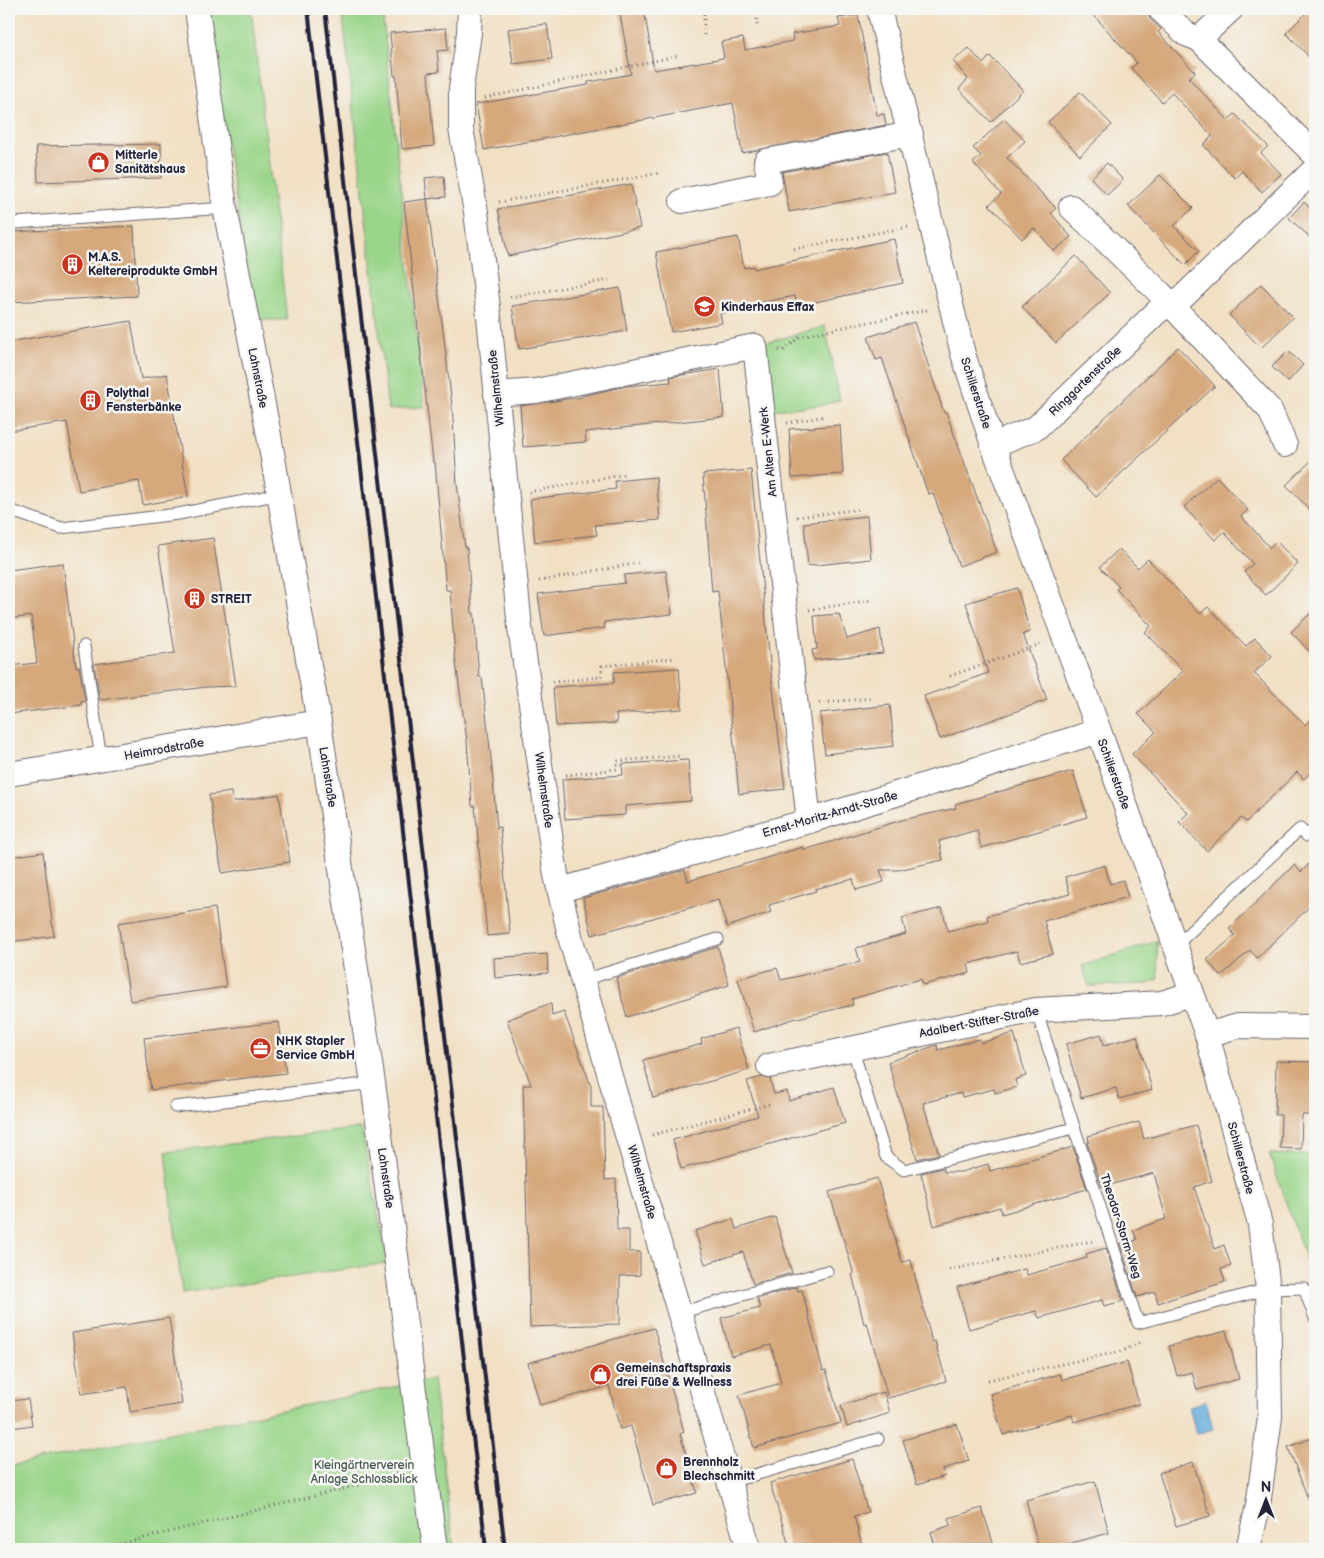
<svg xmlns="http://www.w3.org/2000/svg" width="1324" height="1558" font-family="'Balsamiq Sans',sans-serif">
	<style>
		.green { fill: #9ad589; stroke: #5e7c62 }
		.water { fill: #67afde; stroke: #44688c }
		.building { fill: #d6a87b }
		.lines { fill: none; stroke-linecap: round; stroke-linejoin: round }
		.service-casing { stroke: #6a646b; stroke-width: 13 }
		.minor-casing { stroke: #6a646b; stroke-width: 26 }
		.path { stroke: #6a646b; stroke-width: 3; stroke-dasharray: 1 4; stroke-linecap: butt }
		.service { stroke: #fff; stroke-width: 11 }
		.minor { stroke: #fff; stroke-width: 24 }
		.rail { stroke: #22223b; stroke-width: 4 }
		.labels { text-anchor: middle; stroke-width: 5; stroke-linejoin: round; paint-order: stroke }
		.poi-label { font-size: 12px; font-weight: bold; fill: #22223b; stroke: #f6f6f2; text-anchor: start }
		.street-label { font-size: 12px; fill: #22223b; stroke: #f6f6f2 }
		.park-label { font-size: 12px; fill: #465852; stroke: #f6f6f2 }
	</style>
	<rect width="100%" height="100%" fill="#f6f6f2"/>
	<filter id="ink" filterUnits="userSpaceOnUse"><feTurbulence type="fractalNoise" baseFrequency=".02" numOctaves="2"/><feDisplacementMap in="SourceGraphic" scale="10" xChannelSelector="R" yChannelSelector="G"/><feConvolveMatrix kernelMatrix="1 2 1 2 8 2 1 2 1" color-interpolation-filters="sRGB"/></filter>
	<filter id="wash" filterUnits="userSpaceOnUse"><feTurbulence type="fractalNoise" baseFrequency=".0096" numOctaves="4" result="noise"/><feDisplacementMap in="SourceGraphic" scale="20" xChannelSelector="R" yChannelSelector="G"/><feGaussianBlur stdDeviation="1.12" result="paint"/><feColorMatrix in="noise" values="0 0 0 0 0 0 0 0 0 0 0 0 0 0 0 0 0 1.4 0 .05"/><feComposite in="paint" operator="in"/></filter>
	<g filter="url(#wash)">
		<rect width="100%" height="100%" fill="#f1e0c4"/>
		<g class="green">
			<path d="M205 9H251L287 320H255Z"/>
			<path d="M342 9H382L424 407 388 410Z"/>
			<path d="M825 326 840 400 823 405 773 410 765 343Z"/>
			<path d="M1157 941 1158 980 1147 984 1089 986 1082 966Z"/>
			<path d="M361 1128 388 1263 182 1293 166 1152Z"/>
			<path d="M1269 1154 1315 1155V1266H1308Z"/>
			<path d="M433 1379 454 1549H9V1466Z"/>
		</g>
		<path class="water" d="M1206 1401 1213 1429 1196 1434 1189 1406Z"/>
		<g id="blocks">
			<g class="building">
				<path d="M619 9H644L654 70 724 58 721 42 743 38 745 50 793 41 792 34 840 26 838 18 858 15 877 115 884 114 886 125 742 153 733 103 484 150 476 104 588 85V82L595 81 631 74Z"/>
				<path d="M1088 9H1147L1150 19 1161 29 1158 32 1195 72 1189 78 1228 120 1235 114 1268 146 1261 153 1281 174 1262 192 1242 171 1235 178 1203 145 1212 136 1172 93 1162 102 1131 68 1137 63Z"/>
				<path d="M1310 9H1315V63L1286 33Z"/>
				<path d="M547 24 552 59 513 64 508 29Z"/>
				<path d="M446 28 448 50 437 51 439 72 428 73 434 146 402 149 396 76H394L390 33Z"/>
				<path d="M969 48 983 64 990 56 1023 90 991 122 959 89 968 79 953 61Z"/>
				<path d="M1080 92 1112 125 1080 156 1048 122Z"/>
				<path d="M1004 119 1025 141 1007 158 1056 208 1051 213 1071 237 1054 251 1034 228 1022 239 989 205 1001 194 973 163 981 156 973 148Z"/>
				<path d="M161 144V178L38 182 36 146Z"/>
				<path d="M887 152 895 192 789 212 782 172Z"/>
				<path d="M1107 163 1123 180 1107 195 1091 178Z"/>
				<path d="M1160 175 1193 208 1174 226 1199 251 1185 265 1128 206Z"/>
				<path d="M444 176 446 197 427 199 425 178Z"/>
				<path d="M631 184 640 228 508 256 498 209Z"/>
				<path d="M427 199 452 405 457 483 465 548H467L472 613H474L479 677H482L491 758 497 828 500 827 510 934 487 936 475 806H472L467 741 455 656 450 590H446L435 462H433L404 202Z"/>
				<path d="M1304 202 1315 213V242L1289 218Z"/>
				<path d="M134 226 137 296 9 302V232Z"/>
				<path d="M738 237 744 268 753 266 754 269 894 239 903 283 797 306 795 296 732 308V311L720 314 722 323 671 332 656 252Z"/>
				<path d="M1076 256 1110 293 1056 343 1022 307Z"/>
				<path d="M1261 284 1293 317 1261 348 1229 315Z"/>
				<path d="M620 288 627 331 519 349 512 306Z"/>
				<path d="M131 321 141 379 167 374 188 497 143 505 139 481 79 491 67 422 9 431V342Z"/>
				<path d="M914 322 944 413 946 412 997 552 959 566 933 493 928 494 882 358 876 360 868 337Z"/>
				<path d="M1178 347 1215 386 1096 497 1061 460Z"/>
				<path d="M1288 351 1303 365 1288 382 1272 367Z"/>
				<path d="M720 369 724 417 585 432 586 442 523 447 520 406 582 397V396L626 386 671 382 670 377Z"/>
				<path d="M840 425 843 474 792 478 789 429Z"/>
				<path d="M1315 457V515L1286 485Z"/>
				<path d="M751 470 770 663 785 789 739 794 718 591 712 592 703 474Z"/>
				<path d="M656 477 660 520 595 525 597 535 535 542 530 499 616 489 615 481Z"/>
				<path d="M1217 477 1248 510 1241 516 1270 548 1276 541 1298 564 1266 595 1244 572 1253 564 1224 532 1215 540 1184 507Z"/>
				<path d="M867 516 871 559 808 566 804 523Z"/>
				<path d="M213 538 236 686 207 687 100 700 94 664 175 653 158 546Z"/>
				<path d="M1119 549 1138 568 1148 559 1200 614 1208 607 1246 646 1255 638 1272 656 1254 673 1305 725 1315 715V768L1304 779 1297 772 1246 822 1241 818 1207 851 1179 822 1188 813 1132 754 1156 732 1138 714 1183 671 1145 632 1151 626 1116 589 1119 587 1100 567Z"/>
				<path d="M63 563 76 667 79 666 85 701 81 702V705L9 714V666L37 663 31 616 9 619V570Z"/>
				<path d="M666 571 672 614 604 622 605 628 544 636 538 594 625 583 624 575Z"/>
				<path d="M1017 588 1030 632 1023 634 1047 700 940 739 924 696 988 673 966 603Z"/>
				<path d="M1315 609V657L1291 632Z"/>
				<path d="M839 614 847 639 880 629 883 653 814 660 812 650 817 649 814 616Z"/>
				<path d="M679 668 682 709 616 714 617 723 556 726 553 687 614 683V672Z"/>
				<path d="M890 705 894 746 825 754 820 713Z"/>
				<path d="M688 760 691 801 625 806V815L565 819 562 779 623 775 622 764Z"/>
				<path d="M1073 771 1087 817 981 848 977 830 939 841 943 860 898 870H880L884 882 856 890 853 879 815 889 816 891 769 905 771 912 727 927 718 900 592 935 583 898 685 870 688 881 803 847 804 850 902 820 956 808 955 804Z"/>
				<path d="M231 792 233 802 279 794 290 862 222 873 209 795Z"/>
				<path d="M43 852 54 936 9 942V857Z"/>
				<path d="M1315 858V901L1257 958 1250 950 1221 976 1207 960 1235 935 1229 929 1294 865 1301 872Z"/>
				<path d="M1105 865 1110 884 1123 880 1128 897 1044 921 1053 954 1020 962 1017 951 968 964 970 973 923 985 921 979 852 999 853 1005 793 1019 754 1032 738 979 777 968 781 980 860 962 856 948 906 934 902 918 942 908 948 931 988 921 987 916 1070 894 1065 877Z"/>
				<path d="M215 908 226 987 130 1001 118 923Z"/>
				<path d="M718 947 729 985 627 1017 616 978Z"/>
				<path d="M547 954 548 973 495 978 494 958Z"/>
				<path d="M551 1003 552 1016 564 1012 591 1086V1107H603L605 1180 616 1179 617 1230H629V1252H640V1275L620 1276V1324L530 1327 523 1085H531L507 1020Z"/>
				<path d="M279 1022 286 1073 151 1090 144 1038Z"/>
				<path d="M736 1028 749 1070 653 1098 643 1060 702 1044 701 1039Z"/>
				<path d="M1014 1033 1026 1076 1015 1080 1017 1087 995 1093 994 1089 962 1097 961 1093 923 1103 939 1154 917 1159 888 1062 937 1045 938 1050 980 1039 981 1043Z"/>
				<path d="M1101 1034 1104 1045 1137 1036 1152 1090 1119 1099 1116 1088 1081 1098 1066 1044Z"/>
				<path d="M1276 1061 1315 1062V1115H1302L1301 1149 1280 1148 1281 1115H1275Z"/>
				<path d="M762 1077 770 1079 774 1094 787 1091 789 1101 834 1087 845 1123 681 1169 673 1140 758 1116 747 1081Z"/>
				<path d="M1139 1122 1144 1139 1196 1125 1212 1181 1194 1187 1215 1249 1224 1245 1231 1266 1221 1269 1225 1282 1158 1303 1155 1292 1137 1297 1120 1244 1137 1240 1133 1230 1166 1219 1154 1173 1102 1187 1087 1143 1089 1142 1088 1136Z"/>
				<path d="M1073 1147 1087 1189 1002 1214 1000 1207 934 1226 921 1173 943 1168 944 1172H961L988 1164 990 1171Z"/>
				<path d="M877 1178 902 1262 911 1260 932 1342 935 1341 946 1381 888 1398 867 1323 864 1324 852 1274H854L829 1192Z"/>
				<path d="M775 1217 792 1273 753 1284 743 1252 705 1264 695 1231 733 1219 736 1229Z"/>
				<path d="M1106 1248 1123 1301 1104 1306 1102 1300 1039 1318 1036 1311 969 1329 957 1287 1025 1269 1027 1275 1087 1258 1086 1254Z"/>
				<path d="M797 1287 798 1291 802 1290 823 1371 826 1370 841 1423 754 1448 739 1395 781 1383 771 1345 731 1356 721 1318 760 1308 757 1299Z"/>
				<path d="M169 1318 182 1404 130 1412 127 1387 81 1394 72 1333Z"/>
				<path d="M654 1328 684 1432 680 1434 697 1493 653 1505 631 1426 620 1429 609 1386 540 1405 528 1363Z"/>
				<path d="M1226 1331 1239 1379 1197 1390 1192 1372 1177 1376 1169 1346Z"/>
				<path d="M1127 1362 1139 1404 1074 1422 1072 1415 1003 1435 990 1394 1060 1374 1062 1380Z"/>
				<path d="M884 1392 890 1413 847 1427 841 1405Z"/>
				<path d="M28 1399 32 1425 12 1428 9 1401Z"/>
				<path d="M957 1424 969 1461 943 1469 945 1476 917 1485 903 1440Z"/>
				<path d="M1315 1437V1513L1314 1514 1288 1447Z"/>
				<path d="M852 1459 868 1512 854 1516 863 1549H790L770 1483Z"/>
				<path d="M1193 1462 1210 1516 1176 1526 1159 1473Z"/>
				<path d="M1095 1481 1109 1533 1049 1549H1039L1026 1500Z"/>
				<path d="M982 1508 995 1549H936L931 1532 951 1525 949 1518Z"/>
			</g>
		</g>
	</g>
	<g filter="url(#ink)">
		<use href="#blocks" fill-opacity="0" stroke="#6a646b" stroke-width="1"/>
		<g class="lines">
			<defs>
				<g id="service">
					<path d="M15 223 225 208"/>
					<path d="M9 510 61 528 178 514 280 494"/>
					<path d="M84 646 101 759"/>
					<path d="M1175 946 1300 829 1307 836 1315 828"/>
					<path d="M583 980 718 939"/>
					<path d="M1036 1010 1138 1323 1268 1289 1304 1288 1315 1318"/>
					<path d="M852 1047 886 1157 904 1170 1074 1128"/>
					<path d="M175 1107 373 1083"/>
					<path d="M679 1313 827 1271"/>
					<path d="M730 1482 878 1439"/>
				</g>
				<g id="minor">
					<path d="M197 9 225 208 268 430 319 722 373 1083 435 1549"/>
					<path d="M470 9 469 33 461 88V129L476 212 488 307 520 628 556 875 571 940 618 1104 749 1549"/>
					<path d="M879 9 963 354 993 445 1099 731 1207 1035 1260 1224 1268 1289 1270 1417 1258 1506 1248 1549"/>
					<path d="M1160 9 1186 34 1199 39"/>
					<path d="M1231 9 1199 39 1315 155"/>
					<path d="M682 201 770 183 766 161 911 134"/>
					<path d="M1071 207 1160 293 1270 410 1285 445"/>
					<path d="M496 394 536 391 755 346 809 821"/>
					<path d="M993 445 1036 428 1158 311 1182 298 1315 169"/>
					<path d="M9 774 319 722"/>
					<path d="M560 890 809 821 1099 731"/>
					<path d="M1207 1035 1238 1026 1315 1027"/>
					<path d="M769 1066 1036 1010 1162 1003 1191 994"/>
				</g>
			</defs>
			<use href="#service" class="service-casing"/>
			<use href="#minor" class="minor-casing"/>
			<g class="path">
				<path d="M757 9V25"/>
				<path d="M704 35V9"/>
				<path d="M485 98 677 56"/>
				<path d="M499 202 660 173"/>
				<path d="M794 249 908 227"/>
				<path d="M510 297 609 280"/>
				<path d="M779 350 783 351 801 336 927 310"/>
				<path d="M787 423 826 416"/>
				<path d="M529 492 627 474"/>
				<path d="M797 517 861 509"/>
				<path d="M539 581 638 563"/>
				<path d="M809 610 872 600"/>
				<path d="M950 676 1041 644"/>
				<path d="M552 682 601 677 602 666 675 658"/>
				<path d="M819 703 873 698"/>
				<path d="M566 775 617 769V761L681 756"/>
				<path d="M652 1135 770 1104"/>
				<path d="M949 1270 1092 1241"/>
				<path d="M988 1380 1123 1351 1140 1342"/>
				<path d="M100 1549 359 1485 400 1472"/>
			</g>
			<use href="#service" class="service"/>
			<use href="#minor" class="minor"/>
			<g class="rail">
				<path d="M308 9 486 1549"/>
				<path d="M325 9 505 1549"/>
			</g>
		</g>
	</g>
	<defs>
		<symbol id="shop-disc" viewBox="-11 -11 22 22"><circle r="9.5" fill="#c8321e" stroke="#f6f6f2"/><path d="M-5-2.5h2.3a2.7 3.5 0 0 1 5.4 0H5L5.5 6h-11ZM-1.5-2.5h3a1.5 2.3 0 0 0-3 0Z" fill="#fff"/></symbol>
		<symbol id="building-disc" viewBox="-11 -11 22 22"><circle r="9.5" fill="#c8321e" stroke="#f6f6f2"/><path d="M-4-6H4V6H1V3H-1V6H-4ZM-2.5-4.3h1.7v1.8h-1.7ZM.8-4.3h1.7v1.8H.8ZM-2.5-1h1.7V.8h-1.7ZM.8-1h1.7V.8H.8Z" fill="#fff"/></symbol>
		<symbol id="school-disc" viewBox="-11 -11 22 22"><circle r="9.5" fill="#c8321e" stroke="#f6f6f2"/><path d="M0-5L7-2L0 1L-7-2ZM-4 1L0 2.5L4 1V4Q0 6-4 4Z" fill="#fff"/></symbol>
		<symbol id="office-disc" viewBox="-11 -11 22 22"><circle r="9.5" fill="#c8321e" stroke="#f6f6f2"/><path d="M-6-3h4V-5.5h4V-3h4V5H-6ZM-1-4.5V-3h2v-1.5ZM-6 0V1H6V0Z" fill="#fff"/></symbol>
	</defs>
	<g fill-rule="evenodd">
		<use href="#shop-disc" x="86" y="150" width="25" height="25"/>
		<use href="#building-disc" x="60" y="252" width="25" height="25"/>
		<use href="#school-disc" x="692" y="294" width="25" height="25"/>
		<use href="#building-disc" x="78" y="388" width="25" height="25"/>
		<use href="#building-disc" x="182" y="586" width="25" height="25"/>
		<use href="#office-disc" x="248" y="1036" width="25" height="25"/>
		<use href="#shop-disc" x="588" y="1362" width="25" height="25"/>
		<use href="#shop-disc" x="654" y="1456" width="25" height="25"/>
	</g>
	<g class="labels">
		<g class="poi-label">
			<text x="115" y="159">Mitterle<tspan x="115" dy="14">Sanitätshaus</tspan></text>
			<text x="88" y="261">M.A.S.<tspan x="88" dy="14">Keltereiprodukte GmbH</tspan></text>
			<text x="721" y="311">Kinderhaus Effax</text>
			<text x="106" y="397">Polythal<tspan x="106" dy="14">Fensterbänke</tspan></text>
			<text x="211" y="603">STREIT</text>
			<text x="276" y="1045">NHK Stapler<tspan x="276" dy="14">Service GmbH</tspan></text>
			<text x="616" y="1372">Gemeinschaftspraxis<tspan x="616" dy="14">drei Füße &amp; Wellness</tspan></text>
			<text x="683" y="1466">Brennholz<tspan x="683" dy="14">Blechschmitt</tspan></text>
		</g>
		<g class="street-label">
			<text transform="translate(258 378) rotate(79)" y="4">Lahnstraße</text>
			<text transform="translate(1085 381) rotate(-44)" y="4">Ringgartenstraße</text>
			<text transform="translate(496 388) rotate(-96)" y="4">Wilhelmstraße</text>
			<text transform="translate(976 393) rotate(72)" y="4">Schillerstraße</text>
			<text transform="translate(768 452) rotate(-96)" y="4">Am Alten E-Werk</text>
			<text transform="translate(164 749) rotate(-10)" y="4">Heimrodstraße</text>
			<text transform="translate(1114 774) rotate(70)" y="4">Schillerstraße</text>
			<text transform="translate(328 777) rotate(81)" y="4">Lahnstraße</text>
			<text transform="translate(544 790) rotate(82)" y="4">Wilhelmstraße</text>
			<text transform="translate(830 814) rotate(-16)" y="4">Ernst-Moritz-Arndt-Straße</text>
			<text transform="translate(979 1022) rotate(-11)" y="4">Adalbert-Stifter-Straße</text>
			<text transform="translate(1241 1158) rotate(75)" y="4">Schillerstraße</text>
			<text transform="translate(386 1178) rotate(82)" y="4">Lahnstraße</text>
			<text transform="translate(642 1182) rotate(74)" y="4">Wilhelmstraße</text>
			<text transform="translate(1121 1226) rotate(72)" y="4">Theodor-Storm-Weg</text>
		</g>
		<g class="park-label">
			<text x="364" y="1469">Kleingärtnerverein<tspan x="364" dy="14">Anlage Schlossblick</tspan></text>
		</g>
	</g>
	<rect width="1324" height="1558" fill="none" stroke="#f6f6f2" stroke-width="30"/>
	<g transform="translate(1266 1500)" stroke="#f6f6f2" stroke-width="4" paint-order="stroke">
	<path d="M0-4L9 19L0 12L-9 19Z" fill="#22223b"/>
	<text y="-8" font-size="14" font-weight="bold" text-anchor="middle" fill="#22223b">N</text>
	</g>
</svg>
